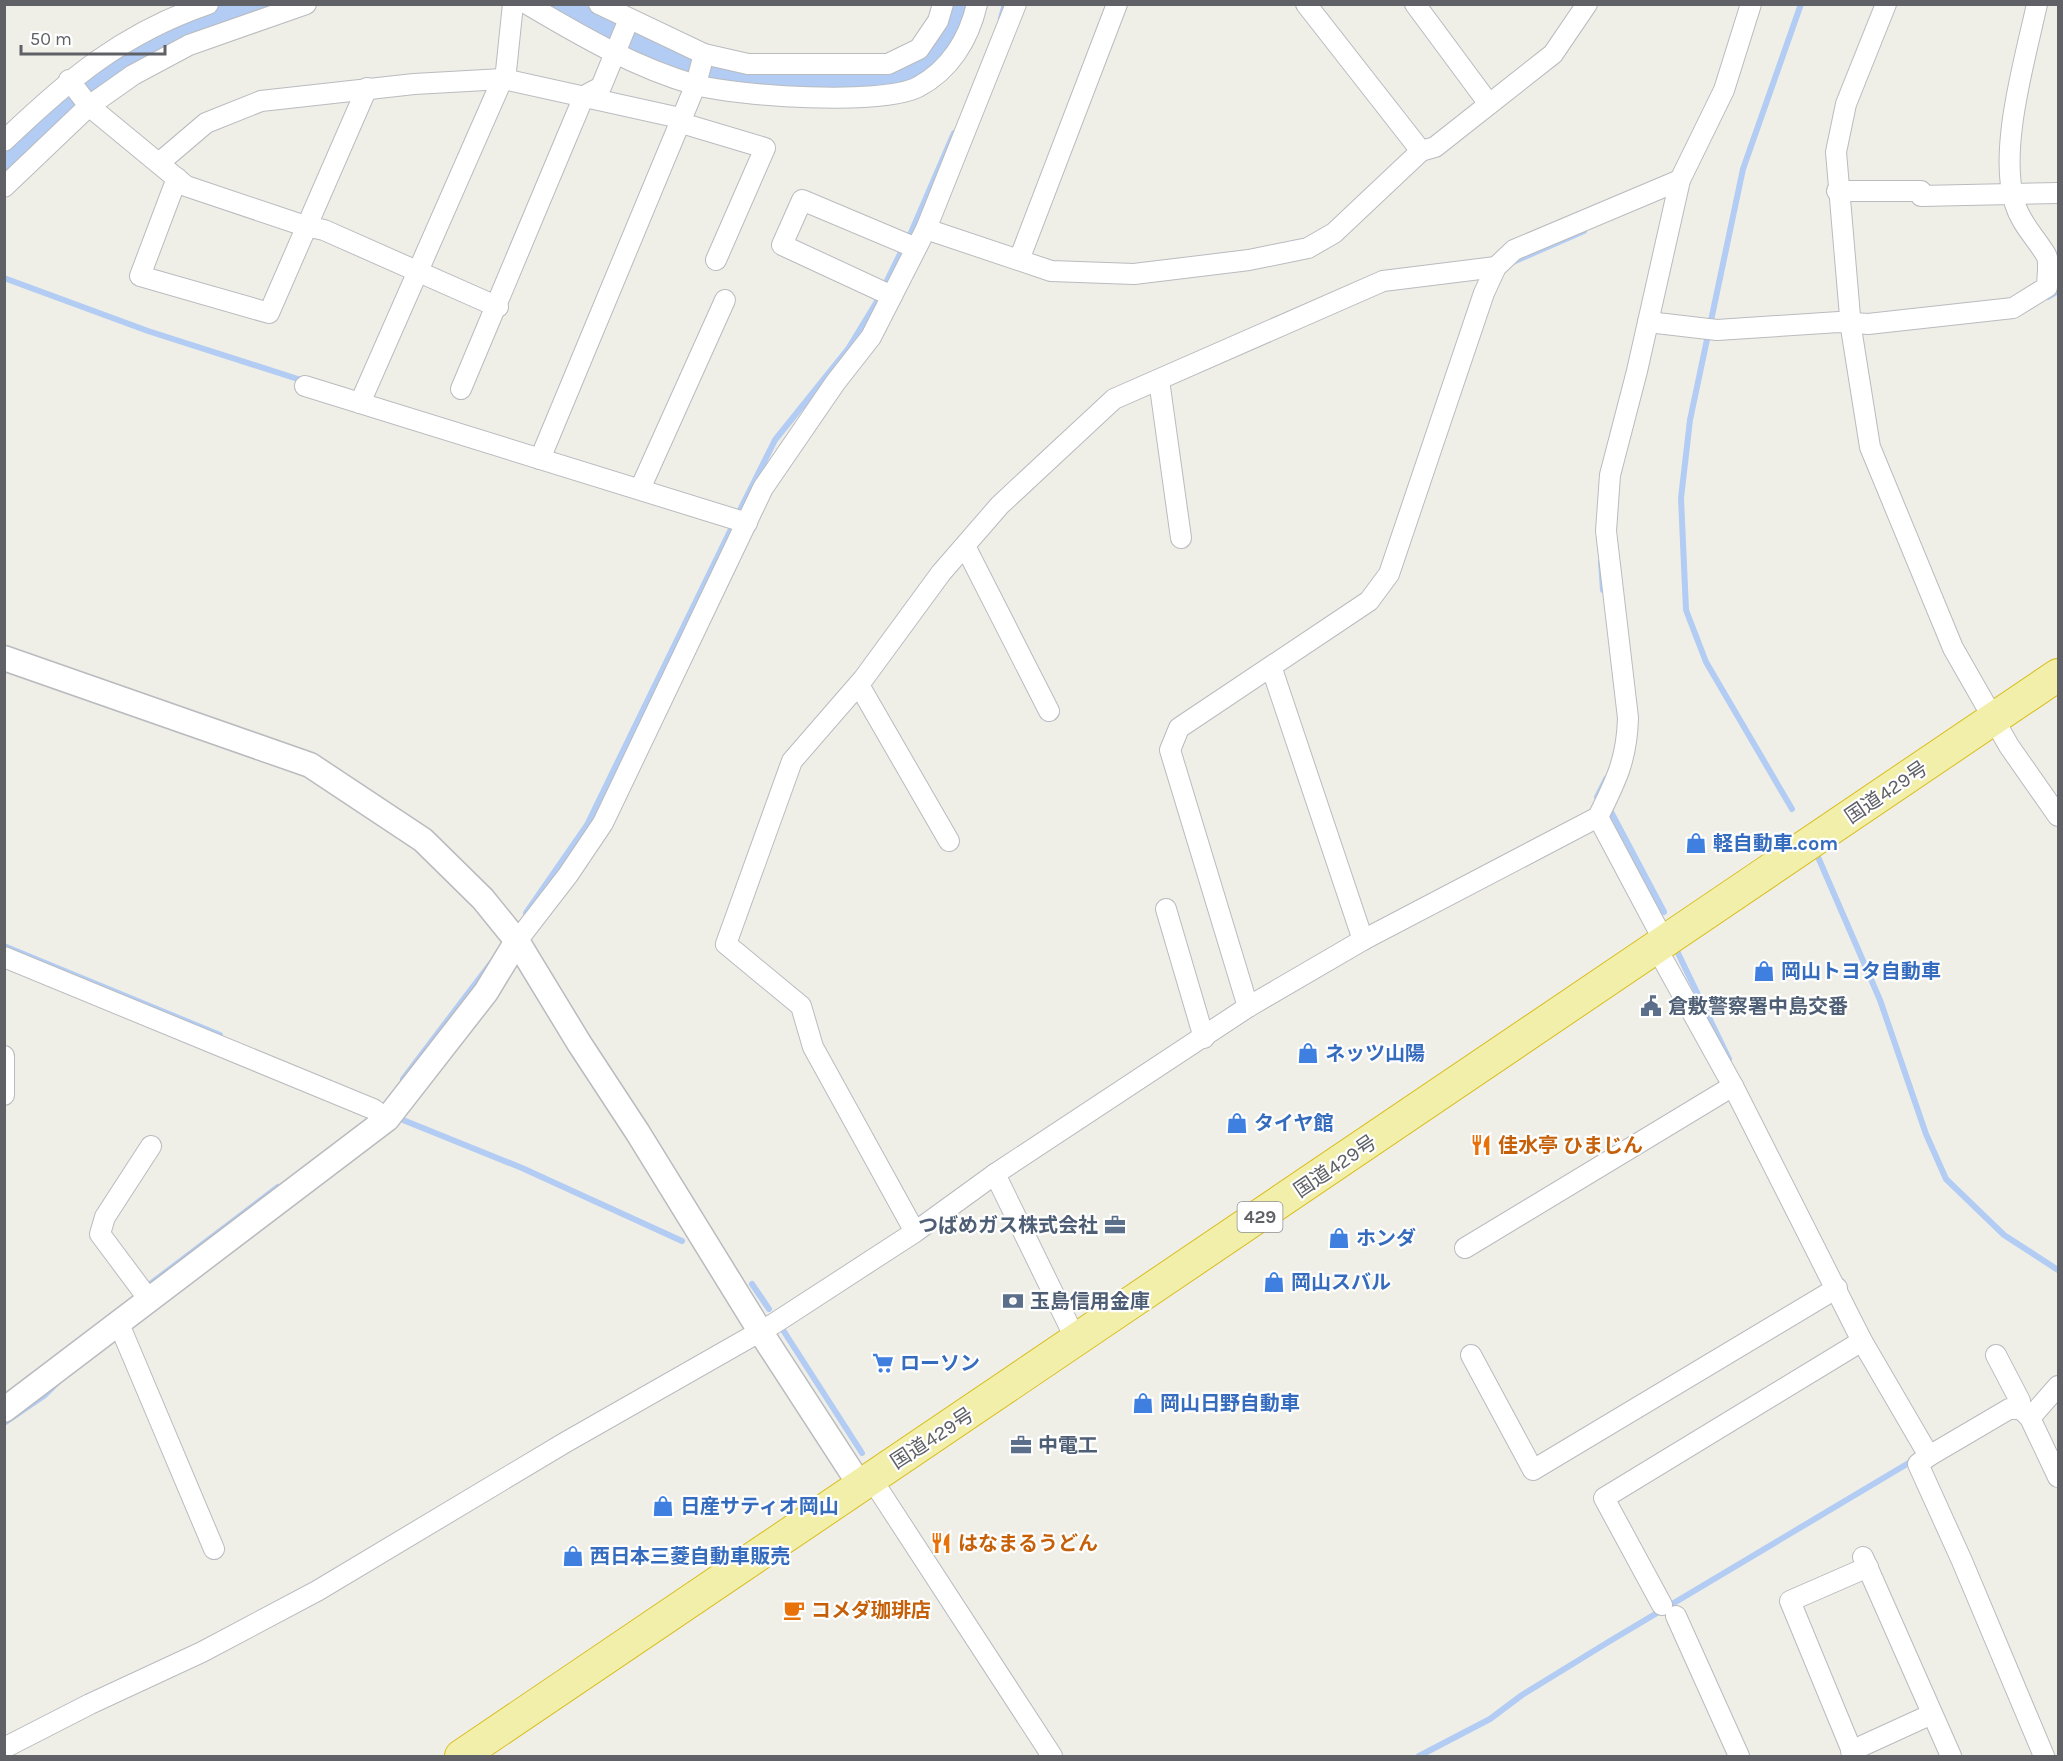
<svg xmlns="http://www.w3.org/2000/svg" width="2063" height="1761" font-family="Karla,'Noto Sans JP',sans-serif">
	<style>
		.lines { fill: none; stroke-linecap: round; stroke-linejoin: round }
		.stream { stroke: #b2ccf4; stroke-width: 6 }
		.river { stroke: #b2ccf4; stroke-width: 34 }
		.minor-casing { stroke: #b9bbbf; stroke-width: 22 }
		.tertiary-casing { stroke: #b9bbbf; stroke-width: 27 }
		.trunk-casing { stroke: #d9be1e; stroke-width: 34 }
		.minor { stroke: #fff; stroke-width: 20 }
		.tertiary { stroke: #fff; stroke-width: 24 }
		.trunk { stroke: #f2efaa; stroke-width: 32 }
		.labels { text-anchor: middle; stroke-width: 4.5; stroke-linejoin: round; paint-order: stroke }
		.shield { fill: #fff; stroke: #8f9094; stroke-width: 1.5 }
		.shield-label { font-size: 18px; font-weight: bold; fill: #5f6166 }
		.street-label { font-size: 20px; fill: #5f6166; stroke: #fff }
		.shop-label { font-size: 20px; font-weight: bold; fill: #366cbe; stroke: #fff; text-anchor: start }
		.service-label { font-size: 20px; font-weight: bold; fill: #4e5e75; stroke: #fff; text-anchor: start }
		.food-label { font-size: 20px; font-weight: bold; fill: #c56008; stroke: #fff; text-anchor: start }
	</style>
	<rect width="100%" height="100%" fill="#efefe8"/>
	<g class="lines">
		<g class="stream">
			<path d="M1001 18 1005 4"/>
			<path d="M910 235 954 133"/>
			<path d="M1513 262 1584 231"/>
			<path d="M2058 270V288"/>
			<path d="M4 278 148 331 304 381"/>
			<path d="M2048 297 2058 291"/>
			<path d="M736 518 775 440 848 349 876 303 901 252"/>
			<path d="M1601 562 1603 590"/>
			<path d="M1597 797 1606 779"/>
			<path d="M1792 809 1706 662 1686 610 1681 498 1690 420 1743 169 1801 4"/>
			<path d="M1610 810 1664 912"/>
			<path d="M1818 857 1880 1000 1926 1134 1946 1179 2004 1235 2058 1270"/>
			<path d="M526 913 587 825 733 525"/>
			<path d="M4 946 220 1035"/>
			<path d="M1676 949 1729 1059"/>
			<path d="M403 1079 491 963"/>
			<path d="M403 1120 522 1168 682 1241"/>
			<path d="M752 1284 769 1309"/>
			<path d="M145 1288 278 1187"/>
			<path d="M783 1330 862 1453"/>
			<path d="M4 1423 45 1395 58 1382"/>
			<path d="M1419 1756 1490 1719 1522 1695 1610 1641 1912 1461"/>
		</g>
		<g class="river">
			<path d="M558 4C614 33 669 63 731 77 762 84 794 80 826 81 898 82 938 83 961 4"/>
			<path d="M4 162C61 104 109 62 183 28 205 18 230 12 253 4"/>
		</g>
		<defs>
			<g id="minor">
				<path d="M527 4C581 36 636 68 696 85 738 96 880 106 918 87 950 70 969 39 977 4"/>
				<path d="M599 4 704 54 748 64H888L919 49 938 21 943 4"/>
				<path d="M1306 4 1421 151"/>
				<path d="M1415 4 1489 104"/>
				<path d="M1886 4 1846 104 1836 152 1851 328 1870 447 1953 648 2009 746 2058 816"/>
				<path d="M69 80 89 106 186 186 305 226 324 230 498 307"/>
				<path d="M678 122 765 148 716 260"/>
				<path d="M4 141C69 79 121 34 208 4"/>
				<path d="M159 163 206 123 261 101 414 84 503 79 680 118"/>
				<path d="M177 178 140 276 269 313 367 88"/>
				<path d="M4 187 89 106 133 75 189 45 306 4"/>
				<path d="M1837 191H1921V196L2058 193"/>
				<path d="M926 229 1051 271 1134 274 1249 260 1308 248 1334 233 1421 151 1435 147 1553 54 1587 4"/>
				<path d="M1019 260 1117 4"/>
				<path d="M892 296 782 245 802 200 916 248"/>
				<path d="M1648 322 1717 330 1839 322 1868 324 2013 308 2047 287C2047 278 2050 262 2046 255 2036 238 2021 224 2015 204 1998 150 2025 60 2037 4"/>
				<path d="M1159 380 1181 538"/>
				<path d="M305 386 747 523"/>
				<path d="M461 389 584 96 601 87 629 19"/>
				<path d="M360 403 506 71 513 4"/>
				<path d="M540 459 696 84 704 54"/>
				<path d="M640 489 725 300"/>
				<path d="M965 546 1049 711"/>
				<path d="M1272 669 1363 940"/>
				<path d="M859 685 949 841"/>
				<path d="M1166 909 1204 1038"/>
				<path d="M517 941 568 875 603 823 763 488 835 383 871 337 926 229 1016 4"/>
				<path d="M1664 941 1598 817C1616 781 1627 759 1628 718L1606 531 1610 475 1637 371 1680 180 1724 90 1751 4"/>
				<path d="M1656 947 1733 1086 1862 1341 1929 1456 1918 1464 1962 1561 2044 1756"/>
				<path d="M4 957 373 1109 387 1119"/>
				<path d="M1248 1007 1170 750 1179 728 1369 601 1389 574 1484 293 1496 267 1514 250 1680 180"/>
				<path d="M4 1056V1095"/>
				<path d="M995 1174 1077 1342"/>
				<path d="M915 1232 813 1047 801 1006 726 944 792 761 864 678 941 573 1000 505 1114 399 1383 281 1496 267"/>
				<path d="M1465 1248 1733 1086"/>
				<path d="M150 1301 100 1234 105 1217 151 1146"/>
				<path d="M119 1324 214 1549"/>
				<path d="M1471 1355 1533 1470 1837 1288"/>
				<path d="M1996 1355 2020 1401 2021 1409 2030 1418 2058 1477"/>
				<path d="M2030 1418 2058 1386"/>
				<path d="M1929 1456 2009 1409H2021"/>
				<path d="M871 1478 1052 1756"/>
				<path d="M1863 1557 1951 1756"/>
				<path d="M1662 1605 1604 1498 1862 1341"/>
				<path d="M1676 1616 1739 1756"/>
				<path d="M4 1748 90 1704 202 1652 317 1591 566 1442 775 1323 915 1232 995 1174 1248 1007 1363 940 1598 817"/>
				<path d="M1851 1751 1932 1714"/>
				<path d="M1854 1756 1790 1601 1868 1567"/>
			</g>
			<g id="tertiary">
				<path d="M4 658 310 765 423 840 483 899 517 941 579 1043 638 1133 760 1331 860 1485"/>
				<path d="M4 1410 387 1119 486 992 517 941"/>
			</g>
			<path id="trunk" d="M461 1756 2058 675"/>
		</defs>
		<use href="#minor" class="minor-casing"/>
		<use href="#tertiary" class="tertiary-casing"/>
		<use href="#trunk" class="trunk-casing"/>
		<use href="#minor" class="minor"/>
		<use href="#tertiary" class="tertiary"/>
		<use href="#trunk" class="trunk"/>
	</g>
	<defs>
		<symbol id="shop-bare" viewBox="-9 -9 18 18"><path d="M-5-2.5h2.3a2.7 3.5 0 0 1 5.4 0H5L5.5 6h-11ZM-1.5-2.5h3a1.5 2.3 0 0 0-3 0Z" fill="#3f7fe0" stroke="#fff" stroke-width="2.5" paint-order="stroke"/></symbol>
		<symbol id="civic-bare" viewBox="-9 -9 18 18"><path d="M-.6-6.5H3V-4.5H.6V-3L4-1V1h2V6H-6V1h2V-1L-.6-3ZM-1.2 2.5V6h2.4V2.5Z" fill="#5c6f8a" stroke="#fff" stroke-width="2.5" paint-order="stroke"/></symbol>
		<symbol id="restaurant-bare" viewBox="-9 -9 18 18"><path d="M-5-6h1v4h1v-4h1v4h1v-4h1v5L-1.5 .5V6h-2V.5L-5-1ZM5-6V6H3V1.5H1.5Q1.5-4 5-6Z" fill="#e8710a" stroke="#fff" stroke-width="2.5" paint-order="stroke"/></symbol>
		<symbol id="office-bare" viewBox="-9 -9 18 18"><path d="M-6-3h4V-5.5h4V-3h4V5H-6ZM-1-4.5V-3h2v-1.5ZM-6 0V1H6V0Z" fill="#5c6f8a" stroke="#fff" stroke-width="2.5" paint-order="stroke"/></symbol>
		<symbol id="bank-bare" viewBox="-9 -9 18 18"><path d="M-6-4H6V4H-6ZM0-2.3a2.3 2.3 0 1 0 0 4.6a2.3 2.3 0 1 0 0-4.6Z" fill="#5c6f8a" stroke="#fff" stroke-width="2.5" paint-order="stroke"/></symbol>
		<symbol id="supermarket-bare" viewBox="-9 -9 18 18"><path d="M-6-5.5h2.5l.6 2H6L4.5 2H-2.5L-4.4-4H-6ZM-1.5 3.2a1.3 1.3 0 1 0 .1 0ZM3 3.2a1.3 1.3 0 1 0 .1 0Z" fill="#3f7fe0" stroke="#fff" stroke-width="2.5" paint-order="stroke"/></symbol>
		<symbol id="cafe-bare" viewBox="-9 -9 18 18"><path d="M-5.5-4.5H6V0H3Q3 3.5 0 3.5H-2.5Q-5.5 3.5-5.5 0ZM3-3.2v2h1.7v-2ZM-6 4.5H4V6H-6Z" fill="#e8710a" stroke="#fff" stroke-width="2.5" paint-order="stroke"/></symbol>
	</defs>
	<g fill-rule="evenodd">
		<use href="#shop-bare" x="1681" y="828" width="30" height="30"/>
		<use href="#shop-bare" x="1749" y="956" width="30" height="30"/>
		<use href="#civic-bare" x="1636" y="991" width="30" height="30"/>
		<use href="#shop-bare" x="1293" y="1038" width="30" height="30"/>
		<use href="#shop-bare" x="1222" y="1108" width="30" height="30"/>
		<use href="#restaurant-bare" x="1466" y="1130" width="30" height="30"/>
		<use href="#office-bare" x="1100" y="1210" width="30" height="30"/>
		<use href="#shop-bare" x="1324" y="1223" width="30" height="30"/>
		<use href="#shop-bare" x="1259" y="1267" width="30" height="30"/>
		<use href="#bank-bare" x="998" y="1286" width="30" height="30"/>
		<use href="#supermarket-bare" x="868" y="1348" width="30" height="30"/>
		<use href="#shop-bare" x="1128" y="1388" width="30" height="30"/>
		<use href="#office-bare" x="1006" y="1430" width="30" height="30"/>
		<use href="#shop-bare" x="648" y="1491" width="30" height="30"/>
		<use href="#restaurant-bare" x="926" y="1528" width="30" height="30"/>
		<use href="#shop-bare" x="558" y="1541" width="30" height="30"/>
		<use href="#cafe-bare" x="779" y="1595" width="30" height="30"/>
	</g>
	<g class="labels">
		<rect class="shield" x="1237.5" y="1202" width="45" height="30" rx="4.5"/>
		<g class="shield-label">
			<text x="1260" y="1223">429</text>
		</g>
		<g class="street-label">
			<text transform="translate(1886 792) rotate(-34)" y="7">国道429号</text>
			<text transform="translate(1335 1166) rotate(-34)" y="7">国道429号</text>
			<text transform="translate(932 1438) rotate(-33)" y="7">国道429号</text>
		</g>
		<g class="shop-label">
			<text x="1713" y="850">軽自動車.com</text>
			<text x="1781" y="978">岡山トヨタ自動車</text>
			<text x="1325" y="1060">ネッツ山陽</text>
			<text x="1254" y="1130">タイヤ館</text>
			<text x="1356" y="1245">ホンダ</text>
			<text x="1291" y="1289">岡山スバル</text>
			<text x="900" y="1370">ローソン</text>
			<text x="1160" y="1410">岡山日野自動車</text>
			<text x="680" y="1513">日産サティオ岡山</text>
			<text x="590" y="1563">西日本三菱自動車販売</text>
		</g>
		<g class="service-label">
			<text x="1668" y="1013">倉敷警察署中島交番</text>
			<text x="1098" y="1232" text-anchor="end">つばめガス株式会社</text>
			<text x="1030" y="1308">玉島信用金庫</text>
			<text x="1038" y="1452">中電工</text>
		</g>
		<g class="food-label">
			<text x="1498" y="1152">佳水亭 ひまじん</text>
			<text x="958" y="1550">はなまるうどん</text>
			<text x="811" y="1617">コメダ珈琲店</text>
		</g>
	</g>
	<rect width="2063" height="1761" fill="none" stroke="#5f6166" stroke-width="12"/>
	<path d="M21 45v9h144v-9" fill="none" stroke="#5f6166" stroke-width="3"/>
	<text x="30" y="45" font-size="18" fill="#5f6166" stroke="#ffffff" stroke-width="4.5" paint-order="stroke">50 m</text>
</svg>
